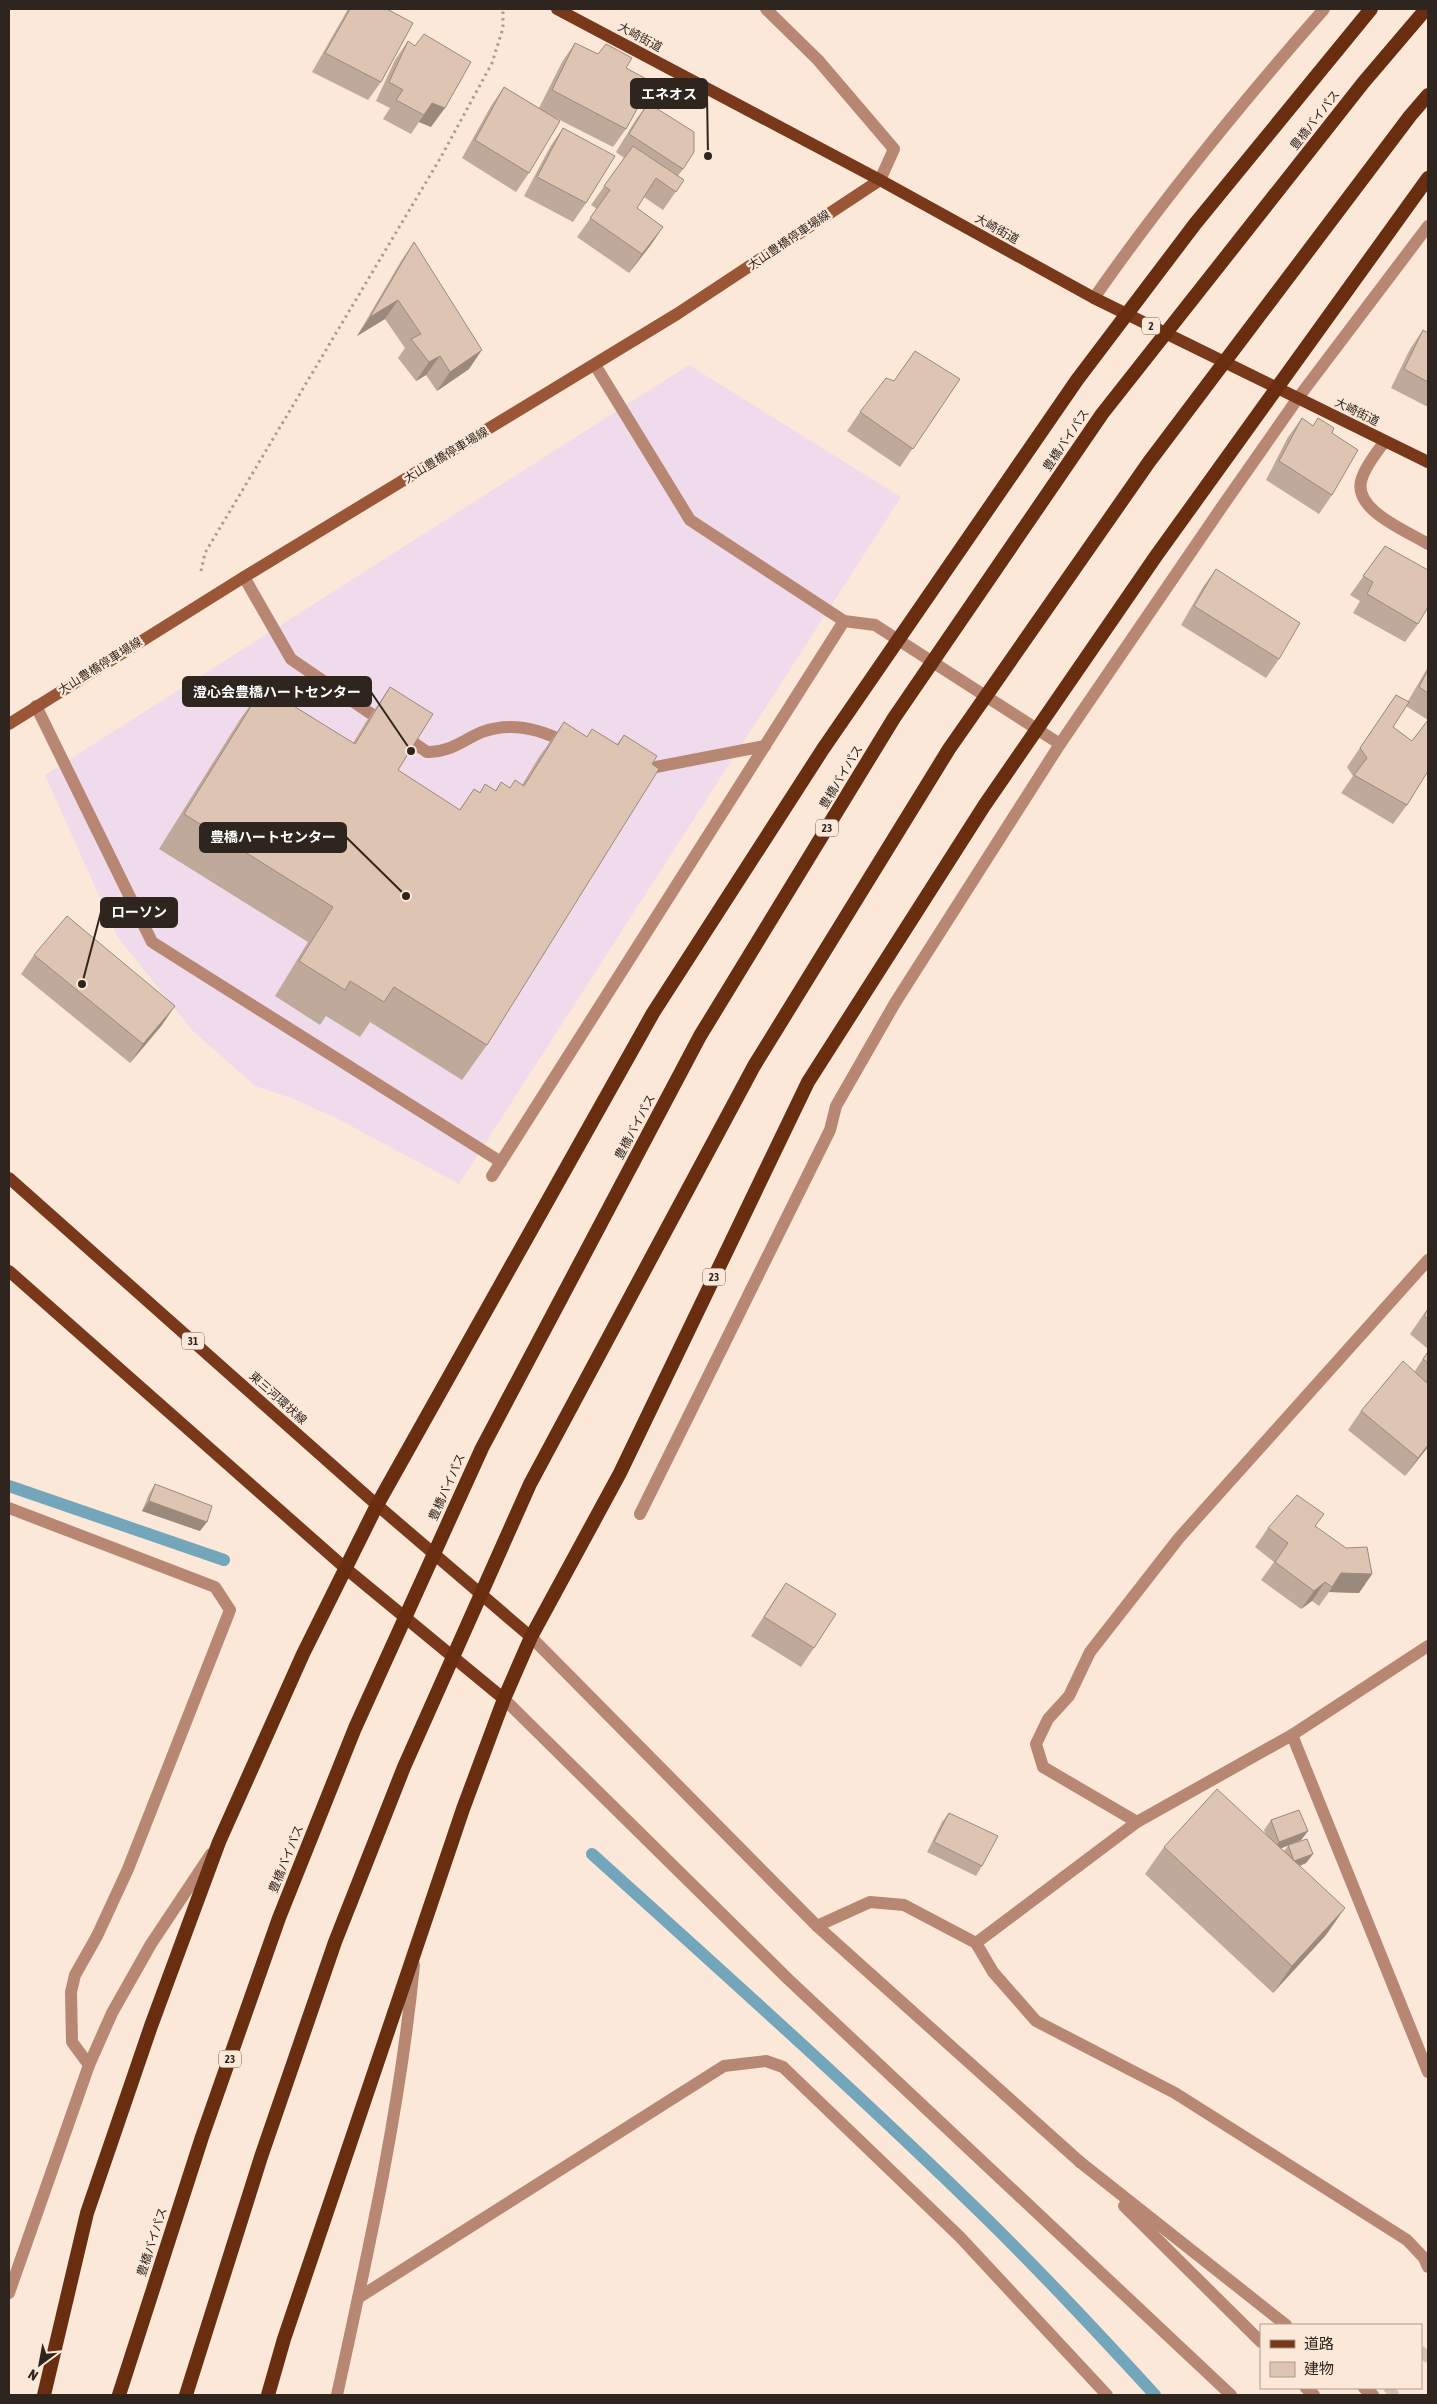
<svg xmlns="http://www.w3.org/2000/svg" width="1437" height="2404" font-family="'Asap Condensed','Noto Sans JP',sans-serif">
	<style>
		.medical { fill: #efdbeb }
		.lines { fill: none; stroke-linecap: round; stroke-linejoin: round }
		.stream { stroke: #73a6ba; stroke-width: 12 }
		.minor-tunnel { stroke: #d3c1b3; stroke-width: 12; stroke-dasharray: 12 6; stroke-linecap: butt }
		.path { stroke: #ac9c90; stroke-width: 3; stroke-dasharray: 2.5 4; stroke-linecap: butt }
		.service { stroke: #b88773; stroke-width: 12 }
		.minor { stroke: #b88773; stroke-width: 12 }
		.tertiary { stroke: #b88773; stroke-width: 12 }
		.secondary { stroke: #9a5637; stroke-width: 12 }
		.primary { stroke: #793819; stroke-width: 12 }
		.trunk { stroke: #692d10; stroke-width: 14 }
		.wall { fill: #bfa99a; fill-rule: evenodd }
		.shaded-wall { fill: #9b897d }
		.building { fill: #dec4b3; stroke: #9b897d }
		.labels { text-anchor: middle; stroke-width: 4.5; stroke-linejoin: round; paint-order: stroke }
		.shield { fill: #fce8d8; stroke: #6c6056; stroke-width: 1 }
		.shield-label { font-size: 11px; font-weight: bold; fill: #2e251e }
		.street-label { font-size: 12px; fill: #2e251e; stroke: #fce8d8 }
		.leader { fill: none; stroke: #2e251e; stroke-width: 2 }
		.callout-dot { fill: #2e251e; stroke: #fce8d8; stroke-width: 2 }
		.callout { fill: #2e251e; stroke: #2e251e; stroke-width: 2 }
		.callout-label { font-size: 14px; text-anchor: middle; font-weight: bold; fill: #fff }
	</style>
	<rect width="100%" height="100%" fill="#fce8d8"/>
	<path class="medical" d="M689 365 901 497 459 1184 340 1120 294 1099 255 1086 192 1030 117 936 45 775Z"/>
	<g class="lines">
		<g class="stream">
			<path d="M9 1486 224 1560"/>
			<path d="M592 1854C725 1974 859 2094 987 2219 1045 2276 1101 2336 1155 2395"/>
		</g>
		<g class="minor-tunnel">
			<path d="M1421 2359 1428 2350"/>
			<path d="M1388 2395 1395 2388"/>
		</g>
		<path class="path" d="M201 571 205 553 441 157 492 63 503 28V9"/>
		<g class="service">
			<path d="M595 365 690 520 844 621"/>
			<path d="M244 577 291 659 427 752C449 753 463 740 482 732 511 721 543 730 569 744"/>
			<path d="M36 706 152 942 501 1162"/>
			<path d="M640 770 765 746"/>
		</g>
		<g class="minor">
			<path d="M766 9 818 60 894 149 880 180"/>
			<path d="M1094 298C1163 199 1244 100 1324 9"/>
			<path d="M1298 398 1428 226"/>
			<path d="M1385 441C1377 452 1366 465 1362 478 1350 509 1407 531 1428 544"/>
			<path d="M492 1176 844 621 875 625 1060 744 895 1003 836 1106 830 1130 640 1514"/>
			<path d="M9 1508 215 1587 230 1610 128 1869 97 1936 75 1975 71 1992 72 2042 89 2065"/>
			<path d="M1292 1735 1428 2072"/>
			<path d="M1137 1822 1043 1767 1036 1744 1048 1719 1069 1696 1090 1652 1179 1538 1428 1260"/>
			<path d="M817 1926 870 1902 904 1905 976 1943 993 1972 1036 2021 1175 2093 1407 2240 1424 2258 1428 2267"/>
			<path d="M976 1943 1137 1822 1292 1735 1428 1646"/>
			<path d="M1080 2162 1286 2325"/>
			<path d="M1124 2206 1261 2342"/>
			<path d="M9 2293 89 2065 112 2013 151 1944 211 1854"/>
			<path d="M358 2298 724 2066 766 2061 783 2067 960 2237 1107 2395"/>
			<path d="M1306 2388 1314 2395"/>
			<path d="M1364 2388 1373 2395"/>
			<path d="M337 2395C368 2253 400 2110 414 1965"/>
		</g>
		<g class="tertiary">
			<path d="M1060 744 1219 511 1298 398"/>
			<path d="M531 1637 817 1926 1080 2162"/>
			<path d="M504 1699 788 1979 1231 2395"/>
		</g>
		<path class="secondary" d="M9 724 244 577 677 314 880 180"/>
		<g class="primary">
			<path d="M557 9 880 180 1094 298 1428 462"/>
			<path d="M9 1178 377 1505 531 1637"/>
			<path d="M9 1271 344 1567 504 1699"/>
		</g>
		<g class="trunk">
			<path d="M44 2395 87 2213 151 2026 219 1842 303 1654 377 1505 653 1013 823 749 1077 380 1195 224 1371 9"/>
			<path d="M119 2395 202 2137 279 1918 355 1728 482 1448 700 1036 894 718 1102 414 1363 83 1426 9"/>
			<path d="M186 2395 261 2157 335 1942 404 1767 530 1484 754 1066 949 749 1149 462 1410 116 1428 95"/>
			<path d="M268 2395 284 2339 463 1809 504 1699 531 1637 620 1473 808 1082 984 806 1156 556 1428 178"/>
		</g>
	</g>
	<g class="wall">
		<path d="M348 9H387L381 82 368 100 312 72Z"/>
		<path d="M408 41 431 127 419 122 411 134 383 119 390 108 376 101 395 60Z"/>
		<path d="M575 43 626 68V129L613 147 552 116 529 173 516 192 462 158 491 106 504 87 539 108 562 62Z"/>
		<path d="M648 103 683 169 678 176 684 180 663 210 644 197 637 208 663 227 650 246 629 273 577 237 597 209 591 205 624 158 616 152 635 121Z"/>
		<path d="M563 128 586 203 573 222 524 196 550 147Z"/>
		<path d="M414 242 469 369 437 391 426 375 416 381 398 358 405 348 385 319 357 336 401 261Z"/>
		<path d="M1423 330 1428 333V407L1391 388 1410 349Z"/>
		<path d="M960 379 900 467 847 431 860 412 894 381Z"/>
		<path d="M1302 418 1313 426 1332 495 1319 514 1266 480 1288 437Z"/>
		<path d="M1385 546 1418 624 1405 642 1353 613 1360 601 1350 595Z"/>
		<path d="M1216 569 1279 659 1266 678 1181 625 1203 587Z"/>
		<path d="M1428 667V771L1407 805 1393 824 1341 793 1353 776 1347 767 1396 695 1408 701ZM1406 706 1428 720 1412 741 1393 727Z"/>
		<path d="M263 687 353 743 366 722 390 687 398 770 459 810 474 789 480 792 485 784 495 791 501 782 510 788 515 780 522 785 539 757 564 722 587 737 617 744 624 735 487 1045 462 1080 370 1022 360 1037 326 1016 320 1025 275 996 308 942 159 849 239 721Z"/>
		<path d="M34 955 162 1025 130 1063 21 974Z"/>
		<path d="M1428 1308V1349L1410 1334Z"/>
		<path d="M1428 1351V1447L1405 1476 1348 1430 1361 1411 1415 1371Z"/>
		<path d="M155 1484 200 1531 142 1511 149 1494Z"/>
		<path d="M1315 1526 1372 1574 1359 1593 1329 1592 1319 1606 1312 1601 1301 1609 1261 1580 1274 1562 1255 1547 1268 1528Z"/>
		<path d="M786 1583 814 1648 801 1667 751 1636 773 1602Z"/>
		<path d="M949 1813 982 1866 976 1876 927 1852 942 1822Z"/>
		<path d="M1271 1820 1308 1831 1301 1840 1291 1844 1313 1854 1306 1863 1300 1866 1326 1935 1273 1993 1145 1874 1164 1847 1266 1835 1264 1830ZM1288 1846 1284 1851 1281 1848Z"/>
	</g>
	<g class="shaded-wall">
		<path d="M432 103 445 108 431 127 419 122Z"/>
		<path d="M663 227 650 246 629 273 642 254Z"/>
		<path d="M398 300 385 319 357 336 370 317Z"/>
		<path d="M482 350 469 369 437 391 450 372Z"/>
		<path d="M440 356 426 375 416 381 429 362Z"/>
		<path d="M175 1006 162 1025 130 1063 143 1044Z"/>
		<path d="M1428 1445V1447L1405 1476 1418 1458Z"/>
		<path d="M149 1501 207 1522 200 1531 142 1511Z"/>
		<path d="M1341 1573 1372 1574 1359 1593 1329 1592Z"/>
		<path d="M1325 1582 1312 1601 1301 1609 1314 1591Z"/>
		<path d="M1308 1831 1301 1840 1272 1852 1279 1842Z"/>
		<path d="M1313 1854 1306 1863 1287 1871 1294 1861Z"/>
		<path d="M1345 1908 1326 1935 1273 1993 1292 1966Z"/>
	</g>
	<g class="building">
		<path d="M350 9H387L413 23 381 82 325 53Z"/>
		<path d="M424 34 471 62 445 108 432 103 424 115 396 100 403 90 389 82 408 41 415 46Z"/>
		<path d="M575 43 598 54 606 44 632 58 626 68 652 82 626 129 552 90Z"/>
		<path d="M504 87 560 121 529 173 475 140Z"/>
		<path d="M648 103 694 132V152L683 169 629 134Z"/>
		<path d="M563 128 615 156 586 203 537 177Z"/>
		<path d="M633 146 684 180 676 192 656 178 637 208 663 227 642 254 590 218 610 190 604 186Z"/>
		<path d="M414 242 482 350 450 372 440 356 429 362 411 339 421 334 398 300 370 317Z"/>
		<path d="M1423 330 1428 333V382L1404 369Z"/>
		<path d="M915 351 960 379 913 449 860 412 886 378 894 381Z"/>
		<path d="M1302 418 1313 426 1318 418 1334 428 1332 433 1358 450 1332 495 1279 461Z"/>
		<path d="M1385 546 1428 570V607L1418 624 1367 594 1373 582 1363 576Z"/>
		<path d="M1216 569 1300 623 1279 659 1194 606Z"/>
		<path d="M1428 670V693L1419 687Z"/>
		<path d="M263 687 355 744 390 687 433 714 398 770 460 810 474 789 480 793 485 784 496 791 501 782 510 788 515 780 524 786 564 722 587 737 592 729 618 745 624 735 657 756 652 764 659 769 487 1045 394 987 384 1002 350 981 345 990 299 961 333 907 184 814Z"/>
		<path d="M1396 695 1409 702 1393 727 1412 741 1428 720V771L1407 805 1354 775 1367 758 1360 748Z"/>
		<path d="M67 916 175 1006 143 1044 34 955Z"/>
		<path d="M1428 1309V1319L1424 1316Z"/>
		<path d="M1428 1352V1363L1423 1359Z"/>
		<path d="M1403 1361 1428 1384V1445L1418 1458 1361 1411Z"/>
		<path d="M155 1484 212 1506 207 1522 149 1501Z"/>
		<path d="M1297 1495 1324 1514 1315 1526 1346 1548 1367 1547 1372 1574 1341 1573 1332 1587 1325 1582 1314 1591 1275 1562 1288 1543 1268 1528Z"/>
		<path d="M786 1583 836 1614 814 1648 764 1617Z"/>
		<path d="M1217 1789 1345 1908 1292 1966 1164 1847Z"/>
		<path d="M1299 1810 1308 1831 1279 1842 1271 1820Z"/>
		<path d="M949 1813 998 1836 982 1866 934 1842Z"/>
		<path d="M1307 1839 1313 1854 1294 1861 1288 1845Z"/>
	</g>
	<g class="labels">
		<g class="shield">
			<rect x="1142" y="317.5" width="18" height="17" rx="4"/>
			<rect x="816" y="819.5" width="22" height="17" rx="4"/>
			<rect x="703" y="1268.5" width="22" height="17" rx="4"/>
			<rect x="182" y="1332.5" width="22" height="17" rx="4"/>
			<rect x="219" y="2050.5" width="22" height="17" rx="4"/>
		</g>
		<g class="shield-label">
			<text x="1151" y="330">2</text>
			<text x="827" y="832">23</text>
			<text x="714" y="1281">23</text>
			<text x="193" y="1345">31</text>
			<text x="230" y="2063">23</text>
		</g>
		<g class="street-label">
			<text transform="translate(640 37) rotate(28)" y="4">大崎街道</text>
			<text transform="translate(1315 120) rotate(-52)" y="4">豊橋バイパス</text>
			<text transform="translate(997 229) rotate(29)" y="4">大崎街道</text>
			<text transform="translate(789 240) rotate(-34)" y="4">大山豊橋停車場線</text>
			<text transform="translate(1357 412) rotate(26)" y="4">大崎街道</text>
			<text transform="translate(1066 440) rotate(-56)" y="4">豊橋バイパス</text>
			<text transform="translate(446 455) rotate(-31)" y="4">大山豊橋停車場線</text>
			<text transform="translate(100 666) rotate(-32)" y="4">大山豊橋停車場線</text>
			<text transform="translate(841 777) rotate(-59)" y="4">豊橋バイパス</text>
			<text transform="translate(635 1127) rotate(-62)" y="4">豊橋バイパス</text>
			<text transform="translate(278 1398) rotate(42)" y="4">東三河環状線</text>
			<text transform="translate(447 1487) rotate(-66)" y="4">豊橋バイパス</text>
			<text transform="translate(286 1859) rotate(-68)" y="4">豊橋バイパス</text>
			<text transform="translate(152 2242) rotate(-72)" y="4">豊橋バイパス</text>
		</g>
	</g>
	<path class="leader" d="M708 156L707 94M411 751L371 692M406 896L346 837M82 984L101 912"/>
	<g class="callout-dot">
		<circle cx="708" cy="156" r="5"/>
		<circle cx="411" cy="751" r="5"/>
		<circle cx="406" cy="896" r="5"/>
		<circle cx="82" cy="984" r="5"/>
	</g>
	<g class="callout">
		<rect x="631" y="79" width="76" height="29" rx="5"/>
		<rect x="183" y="677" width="188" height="29" rx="5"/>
		<rect x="200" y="823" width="146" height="29" rx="5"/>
		<rect x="101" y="898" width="76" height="29" rx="5"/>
	</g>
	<g class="callout-label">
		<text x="669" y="99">エネオス</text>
		<text x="277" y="697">澄心会豊橋ハートセンター</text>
		<text x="273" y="842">豊橋ハートセンター</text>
		<text x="139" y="917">ローソン</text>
	</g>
	<rect width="1437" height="2404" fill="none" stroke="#2e251e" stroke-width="20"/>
	<rect x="1260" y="2324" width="162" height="65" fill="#fce8d8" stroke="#aa9a8e"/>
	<rect x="1270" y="2340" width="25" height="8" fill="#793819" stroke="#aa9a8e"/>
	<text x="1304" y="2349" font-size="15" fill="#2e251e">道路</text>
	<rect x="1270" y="2362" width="25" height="15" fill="#dec4b3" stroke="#aa9a8e"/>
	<text x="1304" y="2374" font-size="15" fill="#2e251e">建物</text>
	<g transform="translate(40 2364) rotate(212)" stroke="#fce8d8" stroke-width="4" paint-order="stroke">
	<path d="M0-4L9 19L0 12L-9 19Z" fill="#2e251e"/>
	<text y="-8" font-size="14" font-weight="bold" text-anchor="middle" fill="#2e251e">N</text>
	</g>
</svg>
